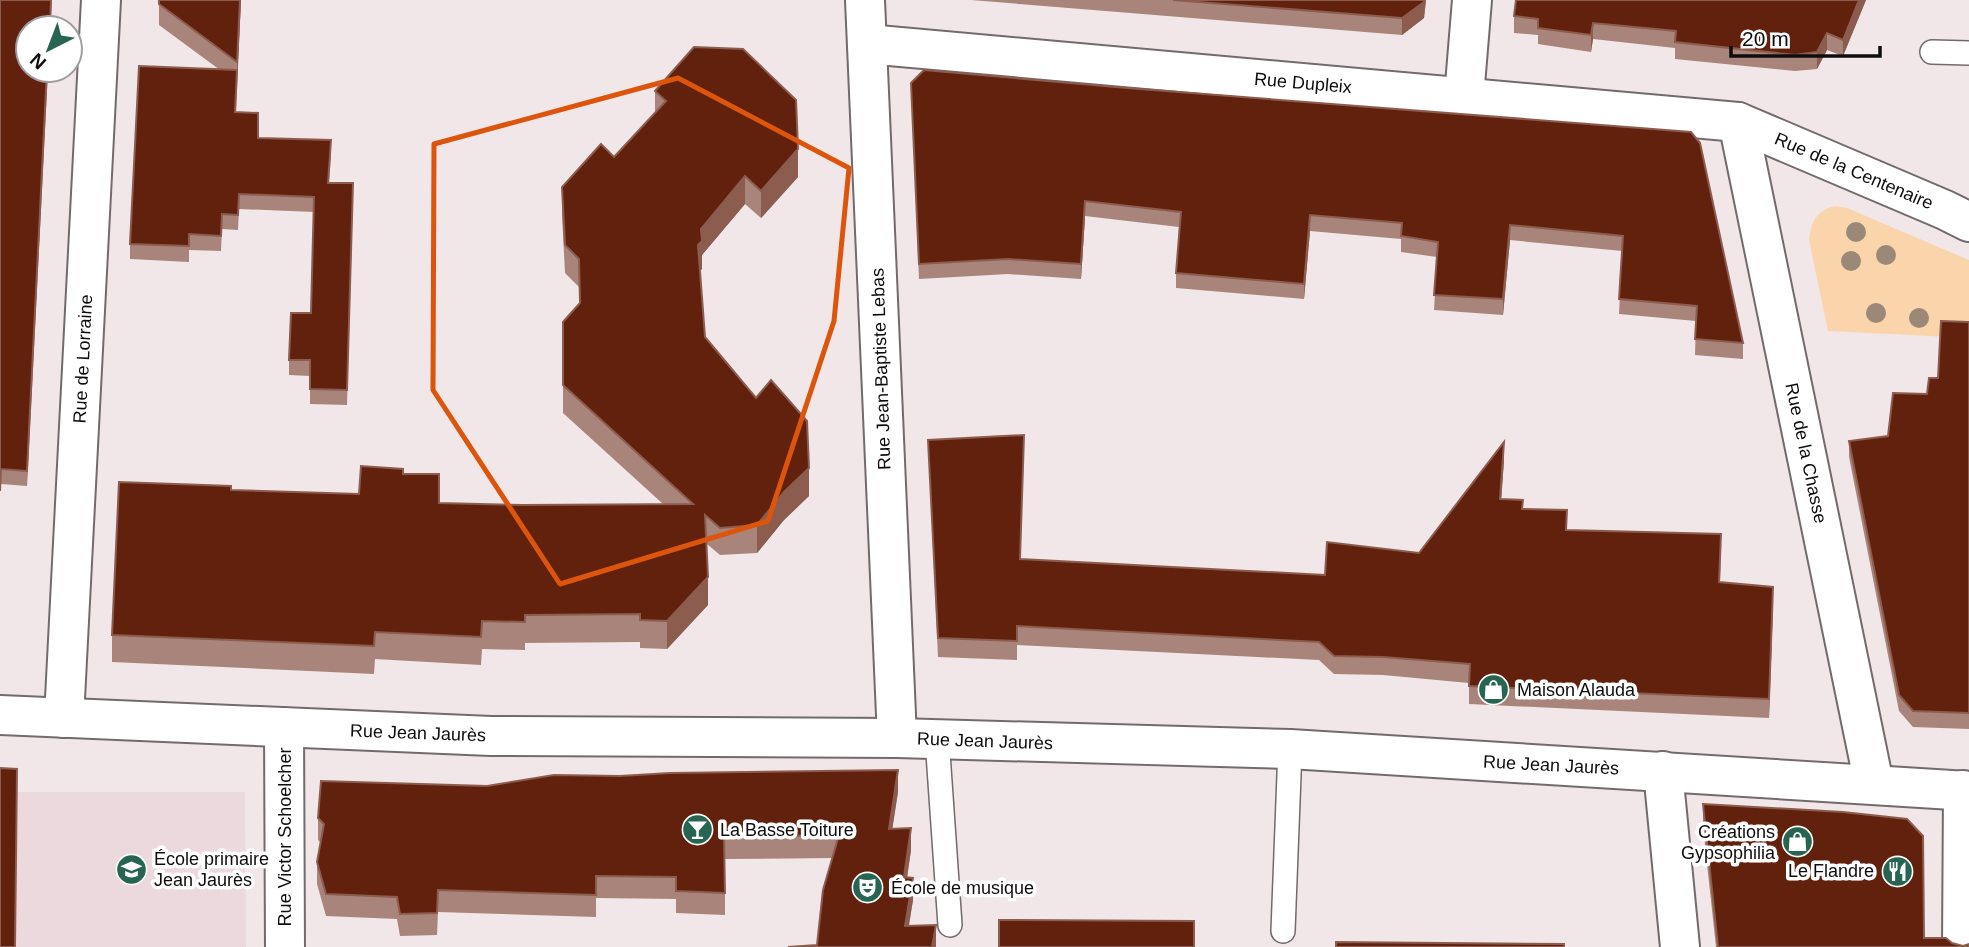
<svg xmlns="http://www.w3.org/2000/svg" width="1969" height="947" font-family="Arial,sans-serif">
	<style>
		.built { fill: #ecd9dd }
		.green { fill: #fad5ab }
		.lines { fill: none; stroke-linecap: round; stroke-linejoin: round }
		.service-casing { stroke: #736a6c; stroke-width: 26 }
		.minor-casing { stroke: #736a6c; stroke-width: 42 }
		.secondary-casing { stroke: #736a6c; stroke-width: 42 }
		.service { stroke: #fff; stroke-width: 23 }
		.minor { stroke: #fff; stroke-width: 38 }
		.secondary { stroke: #fff; stroke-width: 38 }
		.tree { fill: #9c8877 }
		.wall { fill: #a9847b }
		.shaded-wall { fill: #8c5c4f }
		.building { fill: #61210d; stroke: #8c5c4f; stroke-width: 2 }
		.marked { fill: none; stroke: #dd550c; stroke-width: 5; stroke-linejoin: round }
		.labels { text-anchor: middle; stroke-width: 7; stroke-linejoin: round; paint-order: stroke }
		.street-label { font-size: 18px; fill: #0f0c0c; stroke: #fff }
		.poi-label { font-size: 18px; fill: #0f0c0c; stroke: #fff; text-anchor: start }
	</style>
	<rect width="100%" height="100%" fill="#f1e7e9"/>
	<path class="built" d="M17 792H245L246 947H15Z"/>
	<path class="green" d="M1836 206 1847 208 1969 260V338L1828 331 1809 240C1811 222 1816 210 1836 206Z"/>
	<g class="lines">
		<defs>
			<g id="service">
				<path d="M1932 52 1969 53"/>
				<path d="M937 739 950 925"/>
				<path d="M1283 931 1290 749"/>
			</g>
			<g id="minor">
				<path d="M865 0 897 738"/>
				<path d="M867 44 1738 122 1945 210 1969 222"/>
				<path d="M1464 97 1472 0"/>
				<path d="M1738 122 1874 784"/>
				<path d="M64 718 101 0"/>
				<path d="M284 727 285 947"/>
				<path d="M1663 771 1680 947"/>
				<path d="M1962 947 1963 790"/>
			</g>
			<path id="secondary" d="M0 715 491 736 897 738 1290 749 1969 791"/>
		</defs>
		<use href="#service" class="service-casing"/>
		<use href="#minor" class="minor-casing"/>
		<use href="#secondary" class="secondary-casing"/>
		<use href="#service" class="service"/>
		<use href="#minor" class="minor"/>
		<use href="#secondary" class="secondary"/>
	</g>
	<g class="tree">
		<circle cx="1856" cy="232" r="10"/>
		<circle cx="1886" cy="255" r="10"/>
		<circle cx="1851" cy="261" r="10"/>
		<circle cx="1876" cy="313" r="10"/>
		<circle cx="1919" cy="318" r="10"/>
	</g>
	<g class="wall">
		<path d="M0 0H52L50 28H28L27 486 1 484Z"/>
		<path d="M159 0H241L236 112 258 138 331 155 329 183 353 198 347 405 310 404V376L289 375V360L311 313 314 212 239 209 238 230 222 229 221 251 189 250V262L130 259V244L220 70 159 25Z"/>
		<path d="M971 0H1426L1424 18 1402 35Z"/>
		<path d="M1866 0 1843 56 1827 50 1817 69 1795 71 1675 59V48L1593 39 1591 52 1538 44V35L1514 33V16Z"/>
		<path d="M911 83 1127 88 1691 132 1743 343V359L1695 355 1696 321 1619 314 1622 251 1510 240 1503 315 1434 310 1437 257 1401 252V239L1310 231 1304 299 1176 288V273L1179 227 1085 216 1081 279 1008 274 919 279Z"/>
		<path d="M655 91 798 177 761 218 745 204 702 255V269L700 271 705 337 809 496 784 520 757 553 720 555 707 544 708 605 667 649 640 648V642L525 643V650L482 649 481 665 375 659 374 674 112 662V635L231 490 359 494 403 474 439 503 523 505 663 504 563 413V322L579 304V287L565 273 562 215V187L614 157 655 113Z"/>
		<path d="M1969 322V729L1913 727 1899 711 1849 457V441L1888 436 1927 394 1938 378Z"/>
		<path d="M928 440 1024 453 1020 559 1325 575 1419 553 1504 460 1501 499 1567 530 1721 552 1720 582 1773 605 1769 718 1469 704V683L1383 675 1334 674 1319 660 1017 645V660L938 657Z"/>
		<path d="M487 786 898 792 892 829 911 850 907 877 913 900 909 926 936 947 817 945 833 858 725 859V915L676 913V899L596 898V917L438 912 437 935 400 936 397 919 326 916 317 884V862L321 843 318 840V818Z"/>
		<path d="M1703 804 1924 938 1969 947H1716L1703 827Z"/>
	</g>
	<g class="shaded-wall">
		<path d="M240 0H241L237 82V62Z"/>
		<path d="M1424 0H1426L1424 18 1402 35V18Z"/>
		<path d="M1859 0H1866L1843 56V40Z"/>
		<path d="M1593 23V39L1591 52V35Z"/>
		<path d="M1827 33V50L1817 69V52Z"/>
		<path d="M47 70H48L27 486V471Z"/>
		<path d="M798 149V177L761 218V191Z"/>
		<path d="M745 176V204L702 255V269L698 272V245L701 229Z"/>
		<path d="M1085 201V216L1081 279V264Z"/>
		<path d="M1310 215V231L1304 299V284Z"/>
		<path d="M1510 225V240L1503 315V299Z"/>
		<path d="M1504 442V460L1500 517V499Z"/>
		<path d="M809 468V496L784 520 757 553V525L784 492Z"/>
		<path d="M708 577V605L667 649V621Z"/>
		<path d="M1773 587V605L1769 718V699Z"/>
		<path d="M898 770V792L889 851V829Z"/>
		<path d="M911 828V850L904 899V877Z"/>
		<path d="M913 878V900L905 947V926Z"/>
		<path d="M936 925V947H932Z"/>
	</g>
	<g class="building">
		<path d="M0 0H51L50 28H28V70H47L27 471 1 469 0 491Z"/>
		<path d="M159 0H240L237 62 159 4Z"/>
		<path d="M1173 0H1424V2L1402 18Z"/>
		<path d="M1516 0H1859L1843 40 1827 33 1817 52 1795 55 1675 42 1676 31 1593 23 1591 35 1538 28V19L1514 16Z"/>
		<path d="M694 47 743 49 796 100 798 149 761 191 745 176 701 229 702 241 698 245 705 337 756 398 771 380 807 421 809 468 784 492 757 525 720 528 705 515 708 577 667 621 640 620V614L525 615V622L482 621 481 637 375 632 374 646 112 635 119 482 231 486V490L359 494 361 466 403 469V474H439V503L523 505 693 504 563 385V322L580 303 579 259 565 245 562 187 601 144 614 157 666 101 655 91Z"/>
		<path d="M139 66 237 70 235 112 258 113V138L331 140 328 183H353L347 390 310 389V360H289L291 313H311L314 197 239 194 238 215 222 214 221 236 189 234V246L130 244Z"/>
		<path d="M924 70 1127 88 1691 132 1700 143 1743 343 1695 339 1697 306 1619 299 1623 236 1510 225 1503 299 1434 295 1438 242 1401 236 1402 223 1310 215 1304 284 1176 273 1181 212 1085 201 1081 264 1008 259 919 264 911 83Z"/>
		<path d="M1941 321 1969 322V713L1913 711 1899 695 1849 441 1888 436 1893 393 1927 394 1929 378H1938Z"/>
		<path d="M1024 435 1020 559 1325 575 1327 542 1419 553 1504 442 1500 499 1523 500 1522 509 1567 510 1566 530 1721 534 1719 582 1773 587 1769 699 1469 686 1470 664 1383 657 1334 656 1319 642 1017 626V641L938 638 928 440Z"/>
		<path d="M0 768 17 769 15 947H0Z"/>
		<path d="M898 770 889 829 911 828 904 877 913 878 905 926 936 925 932 947H788L817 945 823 890 839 835 724 837 725 893 676 891V877L596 876V895L438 890 437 913 400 914 397 897 326 894 317 862 324 824 318 818 321 781 487 786 554 775 620 776 670 773Z"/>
		<path d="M1703 804 1843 812 1907 819 1923 836 1924 938H1946L1952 943 1963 946 1969 944V947H1718Z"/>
		<path d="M999 920 1194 921V947H999Z"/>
		<path d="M1336 942 1564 944V947H1336Z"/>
	</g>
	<path class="marked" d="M678 78 849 168 834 321 768 521 560 584 433 390 434 144Z"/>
	<defs>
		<symbol id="shop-disc" viewBox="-11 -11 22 22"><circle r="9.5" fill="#276552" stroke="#fff"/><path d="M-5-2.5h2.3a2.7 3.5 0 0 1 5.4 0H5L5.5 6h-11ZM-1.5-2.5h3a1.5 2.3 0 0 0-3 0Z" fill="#fff"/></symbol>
		<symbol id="bar-disc" viewBox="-11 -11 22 22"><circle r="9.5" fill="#276552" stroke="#fff"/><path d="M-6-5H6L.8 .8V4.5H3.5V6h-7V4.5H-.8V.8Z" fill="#fff"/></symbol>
		<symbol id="school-disc" viewBox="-11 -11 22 22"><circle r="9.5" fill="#276552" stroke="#fff"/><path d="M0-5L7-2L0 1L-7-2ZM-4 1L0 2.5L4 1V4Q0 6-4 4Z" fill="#fff"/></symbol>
		<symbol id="restaurant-disc" viewBox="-11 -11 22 22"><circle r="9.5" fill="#276552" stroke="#fff"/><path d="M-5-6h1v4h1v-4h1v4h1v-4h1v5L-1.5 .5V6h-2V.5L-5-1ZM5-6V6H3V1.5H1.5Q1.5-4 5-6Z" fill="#fff"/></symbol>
		<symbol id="theatre-disc" viewBox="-11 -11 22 22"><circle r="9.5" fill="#276552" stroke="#fff"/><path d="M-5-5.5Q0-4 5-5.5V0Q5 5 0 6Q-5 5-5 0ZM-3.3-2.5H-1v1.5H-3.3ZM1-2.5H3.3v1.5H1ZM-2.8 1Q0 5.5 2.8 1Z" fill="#fff"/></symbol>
	</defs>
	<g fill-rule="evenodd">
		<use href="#shop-disc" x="1476" y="672" width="35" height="35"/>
		<use href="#bar-disc" x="680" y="812" width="35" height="35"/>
		<use href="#shop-disc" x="1780" y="824" width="35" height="35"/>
		<use href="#school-disc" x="114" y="852" width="35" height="35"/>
		<use href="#restaurant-disc" x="1880" y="854" width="35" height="35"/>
		<use href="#theatre-disc" x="850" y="870" width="35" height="35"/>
	</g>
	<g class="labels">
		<g class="street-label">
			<text transform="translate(1303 83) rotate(5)" y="6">Rue Dupleix</text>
			<text transform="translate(1854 171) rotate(23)" y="6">Rue de la Centenaire</text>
			<text transform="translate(83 359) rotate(-87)" y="6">Rue de Lorraine</text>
			<text transform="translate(881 369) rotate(-92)" y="6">Rue Jean-Baptiste Lebas</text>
			<text transform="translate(1806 453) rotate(78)" y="6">Rue de la Chasse</text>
			<text transform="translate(418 733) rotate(2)" y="6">Rue Jean Jaurès</text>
			<text transform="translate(985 741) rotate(2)" y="6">Rue Jean Jaurès</text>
			<text transform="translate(1551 765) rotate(3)" y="6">Rue Jean Jaurès</text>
			<text transform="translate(285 837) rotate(-90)" y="6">Rue Victor Schoelcher</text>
		</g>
		<g class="poi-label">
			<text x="1517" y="696">Maison Alauda</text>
			<text x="720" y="836">La Basse Toiture</text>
			<text x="1775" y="838" text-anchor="end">Créations<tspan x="1775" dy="21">Gypsophilia</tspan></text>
			<text x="154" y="865">École primaire<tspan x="154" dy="21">Jean Jaurès</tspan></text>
			<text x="1874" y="877" text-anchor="end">Le Flandre</text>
			<text x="891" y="894">École de musique</text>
		</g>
	</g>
	<g transform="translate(49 49) rotate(222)"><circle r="33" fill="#ffffff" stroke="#9f9e9e" stroke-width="2"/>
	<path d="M0-5L12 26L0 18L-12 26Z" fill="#276552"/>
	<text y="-10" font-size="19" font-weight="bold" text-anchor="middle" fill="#0f0c0c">N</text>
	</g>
	<path d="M1731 46v10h149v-10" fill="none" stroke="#0f0c0c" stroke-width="3.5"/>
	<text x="1742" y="46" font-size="21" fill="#0f0c0c" stroke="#ffffff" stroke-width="5" paint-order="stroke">20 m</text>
</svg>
